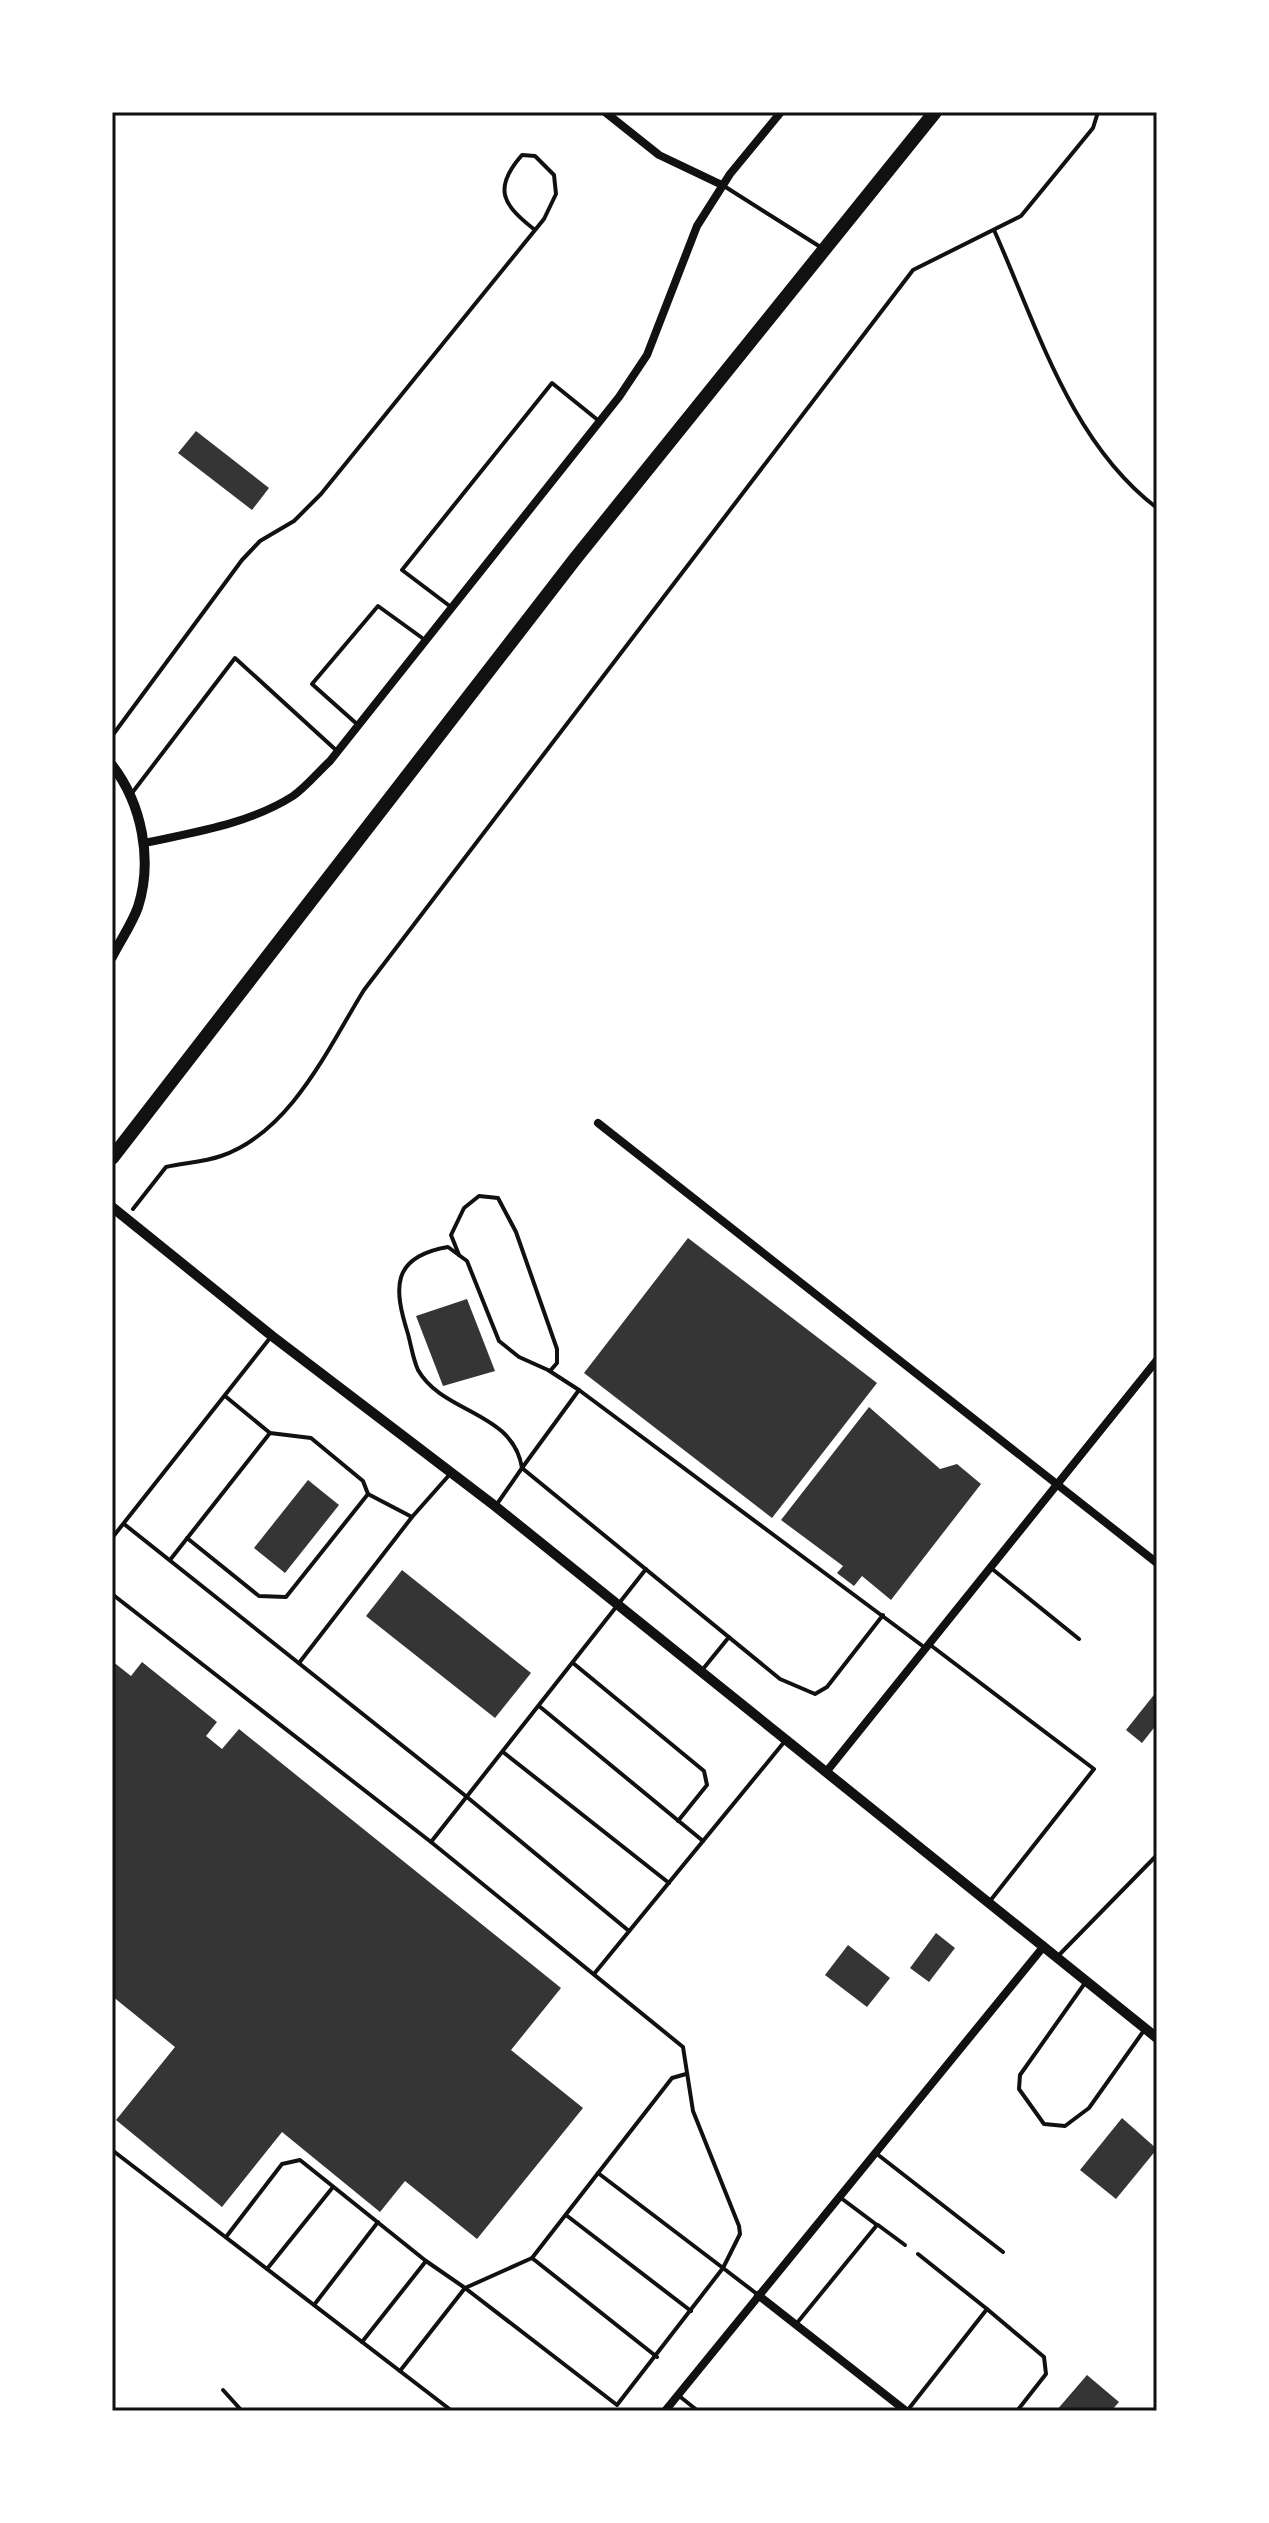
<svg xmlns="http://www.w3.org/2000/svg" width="1269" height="2523" font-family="Lato,sans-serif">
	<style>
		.building { fill: #353535 }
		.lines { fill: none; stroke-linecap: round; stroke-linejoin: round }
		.path { stroke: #111; stroke-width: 4 }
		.service { stroke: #111; stroke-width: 4 }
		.minor { stroke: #111; stroke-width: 8 }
		.tertiary { stroke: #111; stroke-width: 10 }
		.trunk { stroke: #111; stroke-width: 14 }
		.neatline { fill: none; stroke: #111; stroke-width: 3 }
	</style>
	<rect width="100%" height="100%" fill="#fff"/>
	<g class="building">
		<path d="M196 431 269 488 252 510 178 453Z"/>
		<path d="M688 1238 877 1383 772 1518 584 1373Z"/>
		<path d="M467 1299 495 1371 443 1386 416 1316Z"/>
		<path d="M869 1407 940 1469 957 1464 981 1484 891 1600 862 1576 854 1586 837 1573 843 1566 781 1520Z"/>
		<path d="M308 1480 339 1505 285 1573 254 1548Z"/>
		<path d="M402 1570 531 1673 495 1718 366 1616Z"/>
		<path d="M112 1661 131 1676 142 1662 217 1722 206 1736 222 1749 239 1729 561 1988 511 2050 583 2108 477 2239 405 2181 380 2212 282 2132 222 2207 116 2120 175 2047 112 1996Z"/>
		<path d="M1157 1691V1724L1142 1743 1126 1730Z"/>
		<path d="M936 1933 955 1948 929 1982 910 1968Z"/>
		<path d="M848 1945 890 1978 867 2007 825 1975Z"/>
		<path d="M1122 2118 1157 2149 1116 2199 1080 2170Z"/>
		<path d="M1087 2375 1119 2402 1111 2411H1056Z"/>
	</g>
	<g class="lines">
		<g class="path">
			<path d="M994 230C1037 326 1070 442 1157 508"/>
			<path d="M133 1209 166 1167C184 1163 204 1162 221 1156 291 1132 328 1048 364 990L913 270 1021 216 1093 128 1098 112"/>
		</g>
		<g class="service">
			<path d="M724 186 822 248"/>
			<path d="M451 607 402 570 552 383 599 421"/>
			<path d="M358 725 312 684 378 606 425 640"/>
			<path d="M112 736 242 560 260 541 294 521 321 494 544 219 556 194 554 175 535 156 522 155C492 189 503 205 535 230"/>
			<path d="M132 793 235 658 337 751"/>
			<path d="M459 1255 451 1235 464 1208 479 1196 498 1198 516 1232 557 1349V1363L550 1371"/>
			<path d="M579 1390 924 1647"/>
			<path d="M368 1494 412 1517 451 1473"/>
			<path d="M497 1504 522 1468C513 1411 443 1414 418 1370 413 1359 411 1345 408 1334 394 1289 390 1257 448 1247L467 1261 499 1341 519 1357 548 1370 579 1390 522 1468 780 1679 815 1694 827 1687 883 1615"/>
			<path d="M124 1524 467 1797 629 1931"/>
			<path d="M112 1538 270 1338"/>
			<path d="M187 1538 259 1596 286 1597 368 1494 363 1481 311 1438 270 1433 225 1396"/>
			<path d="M170 1560 270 1433"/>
			<path d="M991 1568 1079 1639"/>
			<path d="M112 1594 431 1842 683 2047 693 2111 739 2226 740 2234 723 2268 757 2294"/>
			<path d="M929 1644 1094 1769 990 1901"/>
			<path d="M299 1663 412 1517"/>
			<path d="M573 1663 704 1771 707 1785 678 1821"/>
			<path d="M703 1669 729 1637"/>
			<path d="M539 1706 703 1841"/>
			<path d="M503 1752 669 1883"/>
			<path d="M431 1842 646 1569"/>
			<path d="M1059 1955 1157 1855"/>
			<path d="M594 1974 785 1741"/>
			<path d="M1085 1983 1020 2075 1019 2089 1044 2124 1065 2126 1089 2108 1145 2029"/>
			<path d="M112 2150 452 2411"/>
			<path d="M877 2154 1003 2252"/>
			<path d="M566 2215 691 2311"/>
			<path d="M878 2225 905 2245"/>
			<path d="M226 2237 282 2164 300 2160 426 2261 362 2342"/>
			<path d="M918 2254 987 2309"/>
			<path d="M532 2258 657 2357"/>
			<path d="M426 2261 465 2288 532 2258 672 2078 686 2074"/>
			<path d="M267 2269 333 2187"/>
			<path d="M314 2305 378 2222"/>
			<path d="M797 2323 877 2225 841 2198"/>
			<path d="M400 2371 465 2288 617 2405 723 2268 598 2173"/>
			<path d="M223 2390 242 2411"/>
			<path d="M678 2395 698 2411"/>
			<path d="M907 2411 987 2309 1044 2357 1046 2374 1017 2411"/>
		</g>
		<g class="minor">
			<path d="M605 112 659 155 722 185"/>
			<path d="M145 843C195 832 249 824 293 796 306 787 318 772 330 761L619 397 647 355 697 226 730 174 781 112"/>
			<path d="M598 1123 1157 1563"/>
			<path d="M827 1771 1157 1360"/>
			<path d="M758 2295 906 2411"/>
			<path d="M665 2411 1044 1946"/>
		</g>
		<g class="tertiary">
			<path d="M112 765C142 804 153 860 138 907 132 924 120 941 112 957"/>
			<path d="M112 1207 272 1336 495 1506 1157 2038"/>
		</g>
		<path class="trunk" d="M112 1158 575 559 935 112"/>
	</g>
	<rect width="1269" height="2523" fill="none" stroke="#ffffff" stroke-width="228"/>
	<rect x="114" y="114" width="1041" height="2295" class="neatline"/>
</svg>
